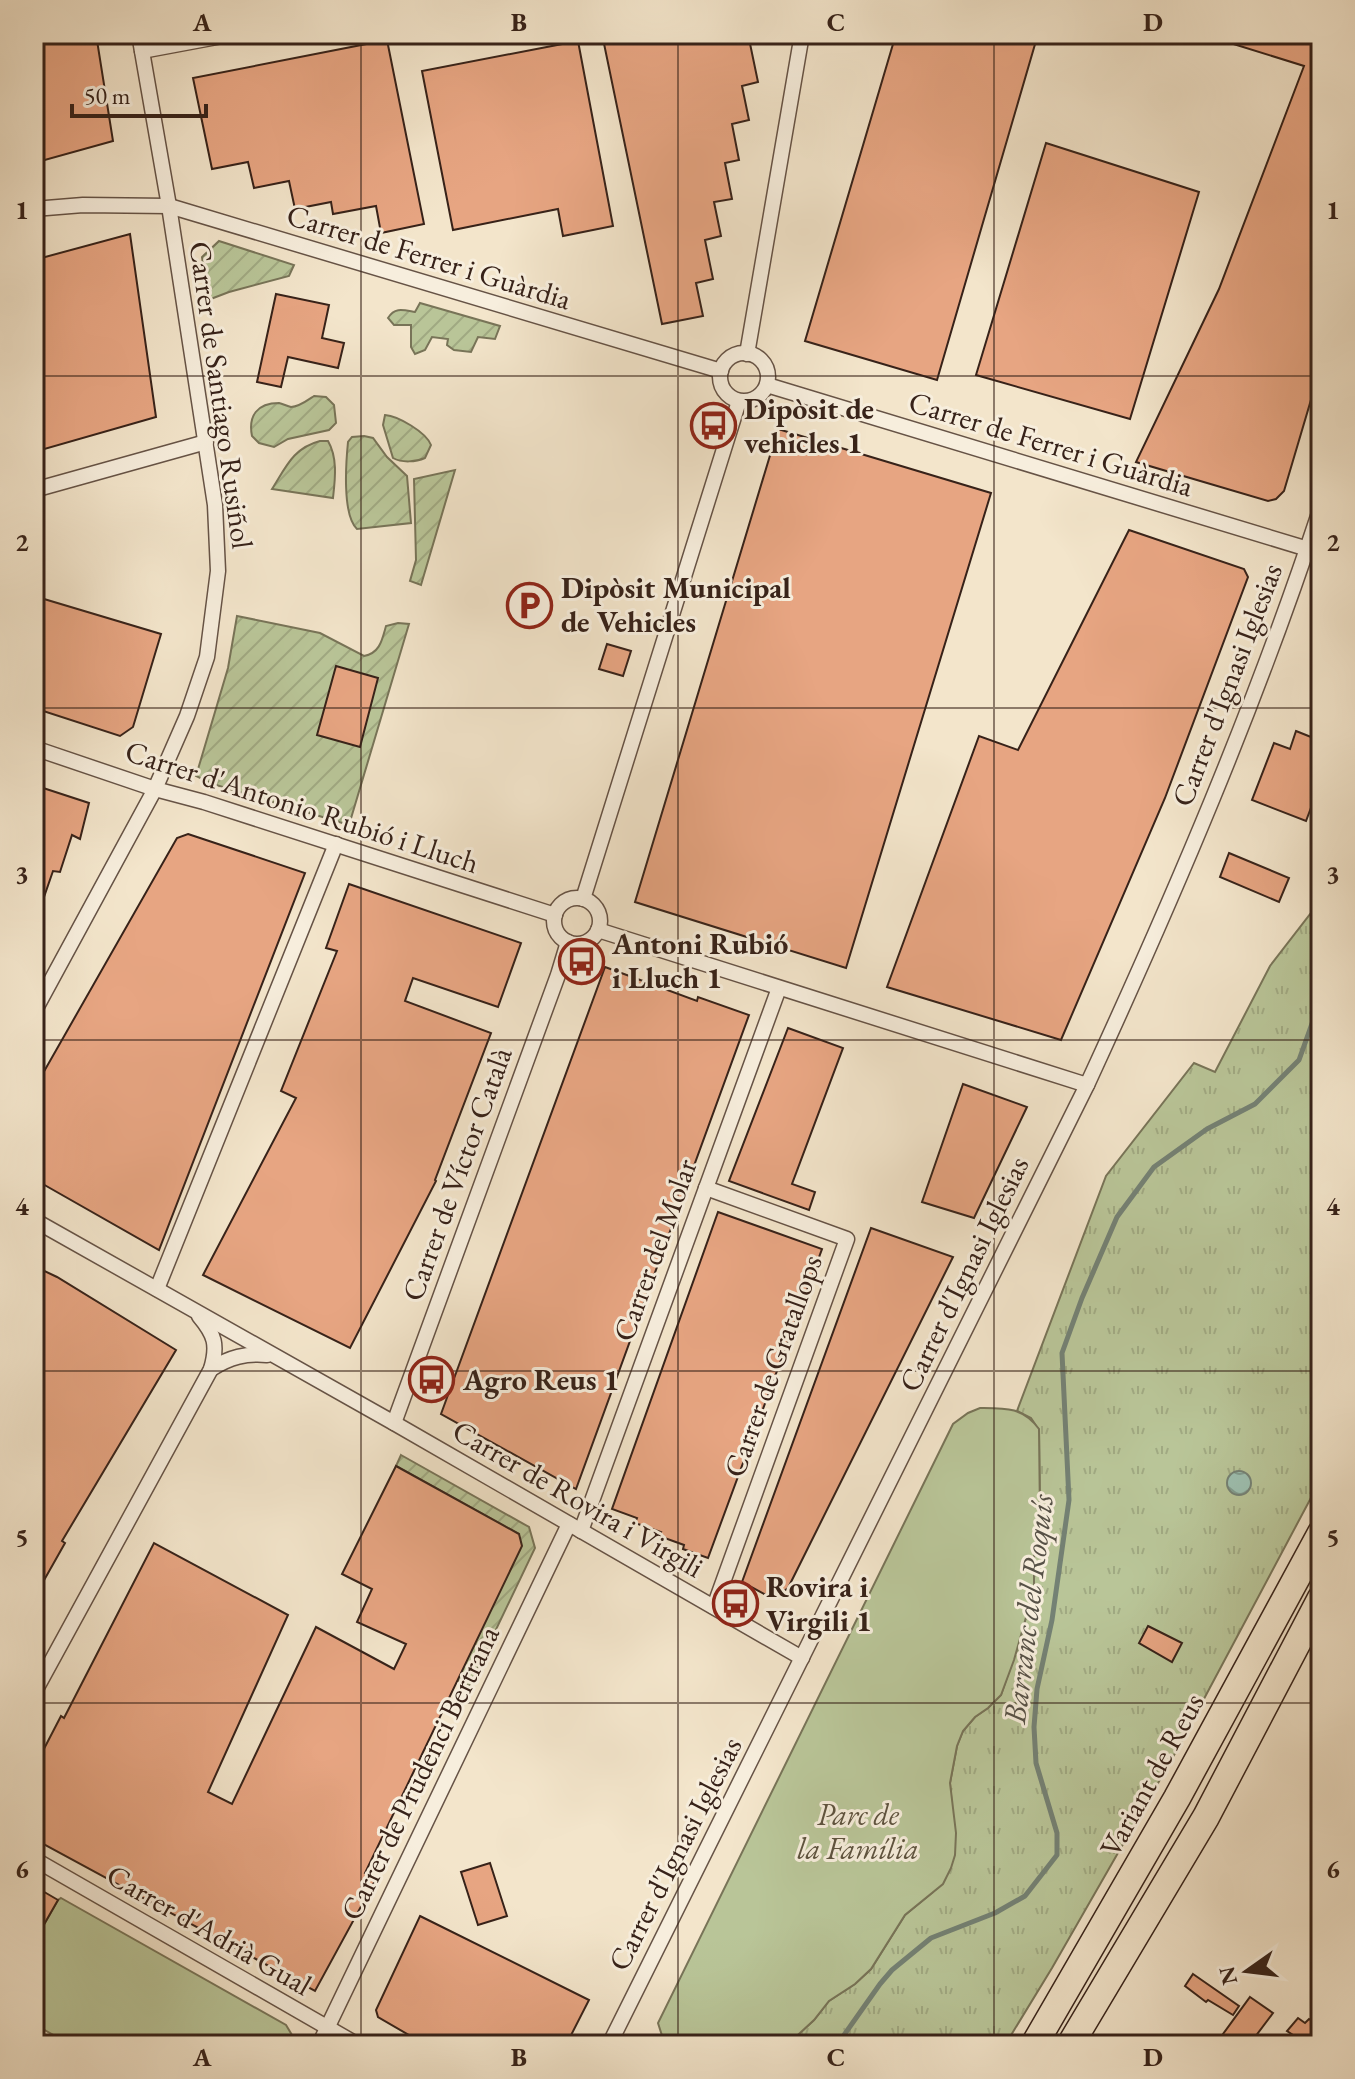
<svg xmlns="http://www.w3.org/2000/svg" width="1355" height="2079" font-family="'EB Garamond',serif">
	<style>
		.grass { fill: url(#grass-tufts); stroke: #787458; stroke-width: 2 }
		.park { fill: #b9c598; stroke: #787458; stroke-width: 2 }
		.garden { fill: url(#garden-furrows); stroke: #787458; stroke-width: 2 }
		.water { fill: url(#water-waves); stroke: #748174; stroke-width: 2 }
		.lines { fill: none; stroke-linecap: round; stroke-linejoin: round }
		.stream { stroke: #748174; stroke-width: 5 }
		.building { fill: #e7a582; stroke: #372219; stroke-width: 2 }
		.minor-casing { stroke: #665346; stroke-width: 17 }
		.motorway-casing { stroke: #372219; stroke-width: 29 }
		.minor { stroke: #f7eedd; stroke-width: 14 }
		.motorway { stroke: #f3e5cb; stroke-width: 26 }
		.grid { fill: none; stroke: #372219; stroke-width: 2; stroke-opacity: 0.55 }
		.labels { text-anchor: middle; stroke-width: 6; stroke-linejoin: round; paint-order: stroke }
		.street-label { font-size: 30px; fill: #372219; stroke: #f7eedd }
		.poi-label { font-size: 30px; font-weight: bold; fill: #372219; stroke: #f7eedd; text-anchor: start }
		.park-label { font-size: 30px; font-style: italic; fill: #5e533f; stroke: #f7eedd }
		.water-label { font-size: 32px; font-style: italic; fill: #565147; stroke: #f7eedd }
		.neatline { fill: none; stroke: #372219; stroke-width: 3 }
		.grid-label { font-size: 26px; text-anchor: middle; font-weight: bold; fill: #372219 }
	</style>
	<defs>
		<pattern id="grass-tufts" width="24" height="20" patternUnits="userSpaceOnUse" patternTransform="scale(2)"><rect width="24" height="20" fill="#b9c598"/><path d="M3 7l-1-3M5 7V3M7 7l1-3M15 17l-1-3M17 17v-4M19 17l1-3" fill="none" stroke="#a0a982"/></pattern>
		<pattern id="garden-furrows" width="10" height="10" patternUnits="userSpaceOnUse" patternTransform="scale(2)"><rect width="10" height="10" fill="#b9c598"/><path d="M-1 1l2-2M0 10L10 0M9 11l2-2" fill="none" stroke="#a0a982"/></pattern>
		<pattern id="water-waves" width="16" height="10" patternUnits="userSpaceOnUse" patternTransform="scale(2)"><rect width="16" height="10" fill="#9dc0b1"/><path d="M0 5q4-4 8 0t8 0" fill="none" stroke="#819c8f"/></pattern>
	</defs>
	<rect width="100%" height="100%" fill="#f3e5cb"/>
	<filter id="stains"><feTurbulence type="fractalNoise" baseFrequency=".0025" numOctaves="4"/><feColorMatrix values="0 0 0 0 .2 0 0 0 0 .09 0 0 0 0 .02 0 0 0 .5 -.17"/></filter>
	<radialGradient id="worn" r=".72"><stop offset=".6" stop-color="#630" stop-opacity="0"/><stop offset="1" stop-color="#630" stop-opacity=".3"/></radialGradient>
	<path class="grass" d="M1321 900V1479L1173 1757 1052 1968 1005 2045H787L814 2020 829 2001 855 1984 871 1969 905 1915 933 1892 952 1806 950 1783 957 1746 963 1731 975 1717 988 1708 1001 1695 1023 1630 1035 1573 1034 1554 1040 1518 1039 1430 1031 1418 1017 1411 1106 1176 1194 1063 1215 1072 1270 966Z"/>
	<g class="park">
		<path d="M980 1408C1005 1408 1023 1407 1039 1429L1040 1518 1034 1554V1589L1014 1660 1001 1695 988 1708 975 1717 963 1731 957 1746 950 1783 956 1833 955 1855 951 1868 943 1884 905 1915 871 1969 855 1984 829 2001 814 2020 787 2045H665L658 2023 953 1424 968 1413Z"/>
		<path d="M61 1898 286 2025 292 2035V2045H71L34 2024V1942L58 1900Z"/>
	</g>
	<g class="garden">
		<path d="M219 241 294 265 289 276 229 292 208 300 202 257Z"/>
		<path d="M420 303 500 326 495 339 478 337 471 352 454 350 447 345 448 339 432 337 425 350 415 354 411 347V325H394L388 318C395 307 403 310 415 312Z"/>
		<path d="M314 396 326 397 334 405 336 423 329 430 288 439 274 447 259 443 252 436C248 416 257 403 279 403 283 404 287 406 291 407 299 407 308 400 314 396Z"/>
		<path d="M385 415C398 416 426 432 431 445L425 458C416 462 402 463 393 458L383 425Z"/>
		<path d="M364 436 373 438 387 457 407 476 411 523 357 529C342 515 346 462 348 442L352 437Z"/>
		<path d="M320 441H328C338 458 335 480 333 498L272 489C286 467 293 448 320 441Z"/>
		<path d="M455 470 421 585 410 581 416 560 414 479Z"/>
		<path d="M237 616 320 633 364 656C380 653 382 640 386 626L398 623 409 624 349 825 213 784 196 776 228 668Z"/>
		<path d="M401 1455 529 1527 535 1548 469 1686 456 1680 519 1534 396 1466Z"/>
	</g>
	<circle class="water" cx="1239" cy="1483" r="12"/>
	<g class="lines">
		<path class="stream" d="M837 2045 880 1984 892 1970 931 1938 995 1913 1025 1896 1057 1855V1833L1036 1763 1034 1727 1037 1689 1052 1620 1069 1500 1062 1353 1082 1298 1117 1217 1154 1167 1207 1129 1255 1104 1299 1060 1314 1018 1319 981 1321 976"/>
	</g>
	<g class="building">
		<path d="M34 34H96L113 141 34 163Z"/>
		<path d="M602 34H748L758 82 742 86 749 120 732 124 739 160 725 163 732 199 714 202 721 236 705 240 713 279 696 283 703 316 662 324Z"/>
		<path d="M896 34H1038L937 380 805 341Z"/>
		<path d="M1212 34H1321V366L1284 491 1276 499 1268 501 1136 462 1219 289 1304 66 1211 37Z"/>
		<path d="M387 40 424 224 381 233 376 206 333 214 331 202 295 209 289 181 254 188 248 162 212 169 193 78Z"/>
		<path d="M578 41 613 226 563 236 558 209 453 230 422 71Z"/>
		<path d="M1046 143 1199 192 1130 419 976 375Z"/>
		<path d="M130 234 156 417 34 452V260Z"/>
		<path d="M276 294 329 305 322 338 344 343 338 368 288 357 281 387 257 382Z"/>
		<path d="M778 429 991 493 846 968 635 902Z"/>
		<path d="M1129 530 1244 569 1248 577 1165 798 1061 1040 887 987 979 736 1018 750Z"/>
		<path d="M34 596 161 634 133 727 120 736 34 708Z"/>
		<path d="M607 644 631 651 623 676 599 669Z"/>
		<path d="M336 666 378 678 360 747 317 735Z"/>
		<path d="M1296 731 1321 741V781L1306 821 1252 800 1274 743 1290 749Z"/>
		<path d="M34 785 89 803 80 839 72 835 60 872 53 871 36 920 34 919Z"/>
		<path d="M188 834 305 873 159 1250 34 1179V1089L177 838Z"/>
		<path d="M1229 853 1289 878 1279 902 1220 877Z"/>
		<path d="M349 884 521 943 498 1007 413 978 405 1001 491 1033 435 1180 436 1181 350 1348 203 1275 296 1098 281 1091 337 951 326 948Z"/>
		<path d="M605 967 697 1001 698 997 749 1015 576 1489 441 1414Z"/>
		<path d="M788 1028 843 1048 792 1184 815 1192 809 1210 729 1181Z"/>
		<path d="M963 1084 1027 1107 974 1218 922 1202Z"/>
		<path d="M718 1212 822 1249 708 1558 683 1549 684 1545 659 1536 661 1532 635 1523 637 1518 612 1509Z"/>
		<path d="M871 1228 953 1257 788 1588 776 1597 768 1596 742 1582Z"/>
		<path d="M34 1266 57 1277 176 1350 62 1541 65 1543 34 1598Z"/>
		<path d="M396 1466 519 1534 522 1546 365 1873 376 1879 315 1991 34 1839V1768L61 1716 64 1718 154 1543 288 1615 208 1792 232 1804 316 1627 394 1669 406 1644 357 1622 372 1589 342 1574Z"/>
		<path d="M1148 1626 1182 1643 1172 1662 1139 1643Z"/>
		<path d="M490 1863 507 1916 478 1925 461 1872Z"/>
		<path d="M34 1886 58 1900 34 1942Z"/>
		<path d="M420 1916 589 2000 566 2045H426L378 2017 376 2010Z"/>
		<path d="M1193 1974 1239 2006 1233 2015 1208 2000 1206 2002 1185 1986Z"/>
		<path d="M1250 1997 1273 2013 1249 2045H1238L1223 2034Z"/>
		<path d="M1298 2018 1305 2023 1309 2019 1321 2027V2045H1308L1287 2031Z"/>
	</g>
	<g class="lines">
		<defs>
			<g id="minor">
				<path d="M142 51 233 34"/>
				<path d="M34 209 83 205 169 206 721 371"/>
				<circle cx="744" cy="377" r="24"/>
				<path d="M747 354 802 34"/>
				<path d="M767 385 1321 553"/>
				<path d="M34 490 206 442"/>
				<path d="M34 748 155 789 204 802 555 915"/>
				<circle cx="577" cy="921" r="23"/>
				<path d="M583 899 739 401"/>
				<path d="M598 930 1087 1085"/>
				<path d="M34 1012 155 789 187 716 207 657 218 571 215 505 169 206 139 34"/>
				<path d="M706 1188 847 1239 714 1607"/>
				<path d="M34 1220 394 1423 802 1658"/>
				<path d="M157 1289 336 844"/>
				<path d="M211 1369C230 1357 246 1353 267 1355"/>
				<path d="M394 1423 558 975 568 942"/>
				<path d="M581 1531 779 988"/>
				<path d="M34 1693 211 1369C218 1345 215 1335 199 1316"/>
				<path d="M34 1859 358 2045"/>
				<path d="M319 2045 569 1524"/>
				<path d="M609 2045 1087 1085C1174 896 1256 705 1321 507"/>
			</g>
			<g id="motorway">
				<path d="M1034 2045 1177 1798 1321 1533"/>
				<path d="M1070 2045 1206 1817 1321 1598"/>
			</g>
		</defs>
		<use href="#minor" class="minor-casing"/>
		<use href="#motorway" class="motorway-casing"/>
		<use href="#minor" class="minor"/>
		<use href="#motorway" class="motorway"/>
	</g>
	<path class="grid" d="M361 34V2045M678 34V2045M994 34V2045M34 376H1321M34 708H1321M34 1040H1321M34 1371H1321M34 1703H1321"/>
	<defs>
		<symbol id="bus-ring" viewBox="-11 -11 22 22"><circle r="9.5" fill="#f7eedd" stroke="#8f2418" stroke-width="1.5"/><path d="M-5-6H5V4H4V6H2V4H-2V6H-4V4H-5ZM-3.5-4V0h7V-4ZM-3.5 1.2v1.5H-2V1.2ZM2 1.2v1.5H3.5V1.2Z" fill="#8f2418"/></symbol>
		<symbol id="parking-ring" viewBox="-11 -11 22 22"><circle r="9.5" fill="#f7eedd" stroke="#8f2418" stroke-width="1.5"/><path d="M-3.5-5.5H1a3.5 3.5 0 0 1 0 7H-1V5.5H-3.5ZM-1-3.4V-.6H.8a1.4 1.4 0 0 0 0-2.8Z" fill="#8f2418"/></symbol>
	</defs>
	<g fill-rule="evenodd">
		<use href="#bus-ring" x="688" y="400" width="51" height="51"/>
		<use href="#parking-ring" x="504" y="580" width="51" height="51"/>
		<use href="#bus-ring" x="556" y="936" width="51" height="51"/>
		<use href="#bus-ring" x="406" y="1354" width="51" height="51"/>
		<use href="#bus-ring" x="710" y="1578" width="51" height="51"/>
	</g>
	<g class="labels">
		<g class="street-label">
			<text transform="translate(429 257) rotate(17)" y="10">Carrer de Ferrer i Guàrdia</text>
			<text transform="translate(221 395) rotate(82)" y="10">Carrer de Santiago Rusiñol</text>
			<text transform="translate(1051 444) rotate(17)" y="10">Carrer de Ferrer i Guàrdia</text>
			<text transform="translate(1227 685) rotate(-69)" y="10">Carrer d'Ignasi Iglesias</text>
			<text transform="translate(302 807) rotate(18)" y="10">Carrer d'Antonio Rubió i Lluch</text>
			<text transform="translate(457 1174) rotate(-70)" y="10">Carrer de Víctor Català</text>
			<text transform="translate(655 1250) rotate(-70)" y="10">Carrer del Molar</text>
			<text transform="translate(964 1274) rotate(-64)" y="10">Carrer d'Ignasi Iglesias</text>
			<text transform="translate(773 1366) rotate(-70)" y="10">Carrer de Gratallops</text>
			<text transform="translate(578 1499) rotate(30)" y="10">Carrer de Rovira i Virgili</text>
			<text transform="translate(420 1773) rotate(-64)" y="10">Carrer de Prudenci Bertrana</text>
			<text transform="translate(1152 1775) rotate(-61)" y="10">Variant de Reus</text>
			<text transform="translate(675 1854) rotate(-63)" y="10">Carrer d'Ignasi Iglesias</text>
			<text transform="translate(209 1930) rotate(30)" y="10">Carrer d'Adrià Gual</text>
		</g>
		<g class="poi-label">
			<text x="744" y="419">Dipòsit de<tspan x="744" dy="34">vehicles 1</tspan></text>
			<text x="561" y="598">Dipòsit Municipal<tspan x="561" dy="34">de Vehicles</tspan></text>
			<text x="612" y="954">Antoni Rubió<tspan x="612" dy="34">i Lluch 1</tspan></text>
			<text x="463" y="1390">Agro Reus 1</text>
			<text x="766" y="1597">Rovira i<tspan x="766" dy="34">Virgili 1</tspan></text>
		</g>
		<g class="park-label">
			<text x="858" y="1825">Parc de<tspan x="858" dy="34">la Família</tspan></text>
		</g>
		<g class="water-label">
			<text transform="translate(1028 1609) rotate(-83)" y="11">Barranc del Roquís</text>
		</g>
	</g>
	<rect width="1355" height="2079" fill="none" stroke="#f3e5cb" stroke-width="88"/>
	<g transform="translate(1247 1971) rotate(256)" stroke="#f7eedd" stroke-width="6" paint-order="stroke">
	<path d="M0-6L14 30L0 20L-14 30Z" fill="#372219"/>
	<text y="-12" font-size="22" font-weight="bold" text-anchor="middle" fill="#372219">N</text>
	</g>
	<path d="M72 104v12h134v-12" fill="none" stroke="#372219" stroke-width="4"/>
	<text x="84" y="104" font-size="24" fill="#372219" stroke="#f7eedd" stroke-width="6" paint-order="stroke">50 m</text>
	<rect x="44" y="44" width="1267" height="1991" class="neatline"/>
	<g class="grid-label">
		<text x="202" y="31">A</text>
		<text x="519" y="31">B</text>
		<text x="836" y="31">C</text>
		<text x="1153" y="31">D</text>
		<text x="22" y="219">1</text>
		<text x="1333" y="219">1</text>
		<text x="22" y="551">2</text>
		<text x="1333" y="551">2</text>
		<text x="22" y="883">3</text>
		<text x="1333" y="883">3</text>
		<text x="22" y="1215">4</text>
		<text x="1333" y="1215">4</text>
		<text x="22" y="1546">5</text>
		<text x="1333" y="1546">5</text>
		<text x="22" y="1878">6</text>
		<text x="1333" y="1878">6</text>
		<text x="202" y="2066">A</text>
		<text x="519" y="2066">B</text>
		<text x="836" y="2066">C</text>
		<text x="1153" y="2066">D</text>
	</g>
	<rect width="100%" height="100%" filter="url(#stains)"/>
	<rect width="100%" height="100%" fill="url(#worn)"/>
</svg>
